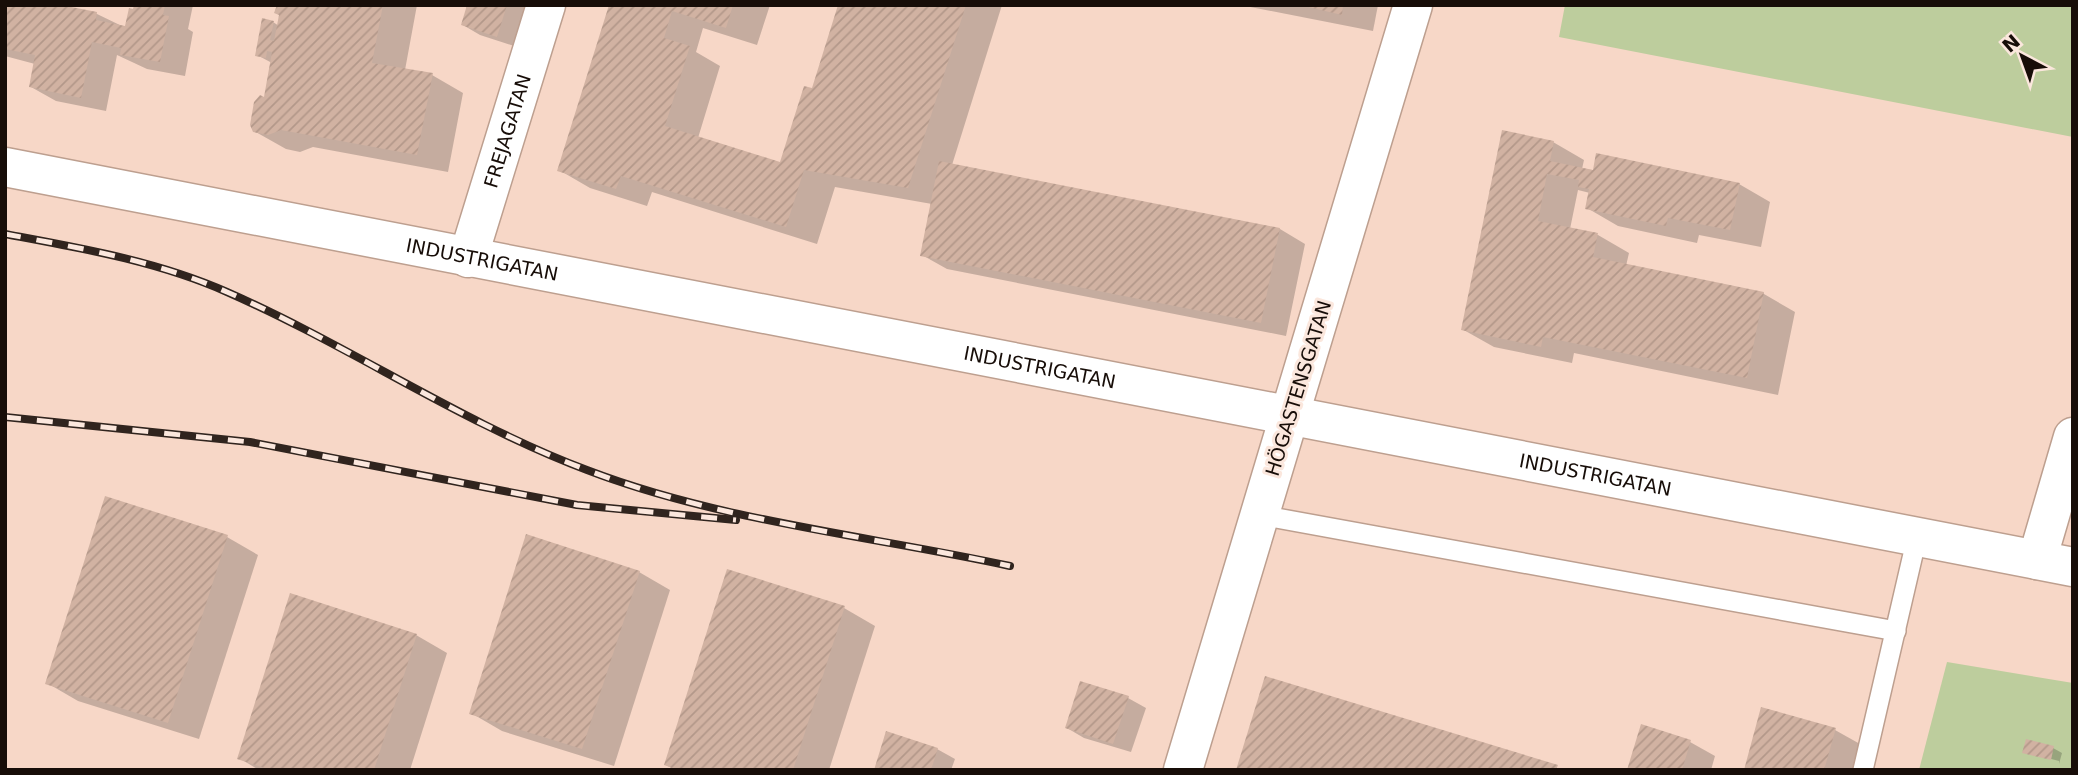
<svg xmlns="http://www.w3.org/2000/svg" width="2078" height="775" font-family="'DejaVu Sans',sans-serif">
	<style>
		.park { fill: #bdcd9d }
		.shadow { fill: #0003 }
		.building { fill: url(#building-hatch) }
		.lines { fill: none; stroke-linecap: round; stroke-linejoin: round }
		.lane-casing { stroke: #bd9f8f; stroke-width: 22 }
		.street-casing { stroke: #bd9f8f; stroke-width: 41 }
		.secondary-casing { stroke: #bd9f8f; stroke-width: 41 }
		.lane { stroke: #fff; stroke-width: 19 }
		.street { stroke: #fff; stroke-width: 38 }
		.secondary { stroke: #fff; stroke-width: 38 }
		.rail-casing { stroke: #30241e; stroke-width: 8 }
		.rail { stroke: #fbe7dd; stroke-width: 5; stroke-dasharray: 16; stroke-linecap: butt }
		.labels { text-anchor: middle; stroke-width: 6; stroke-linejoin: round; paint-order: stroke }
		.street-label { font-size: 19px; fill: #170d08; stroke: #fbe7dd }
	</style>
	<defs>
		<pattern id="building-hatch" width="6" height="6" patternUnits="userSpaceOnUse" patternTransform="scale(1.75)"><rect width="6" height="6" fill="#d1b2a2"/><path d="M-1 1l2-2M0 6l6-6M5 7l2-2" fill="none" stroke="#b3988a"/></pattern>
	</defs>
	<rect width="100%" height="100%" fill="#f7d7c7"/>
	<g class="park">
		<path d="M1565 5H2073V137L1559 37Z"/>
		<path d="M1947 662 2073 683V770H1919Z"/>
	</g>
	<g class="shadow">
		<path d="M5 5 97 14 126 28 136 5H193L188 29 193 32 185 76 147 69 117 55 106 111 56 101 31 87 35 64 5 56Z"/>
		<path d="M279 5H417L405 70 432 75 463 93 448 172 313 147 300 152 286 149 254 131 265 99 272 63 257 55 273 22 279 26Z"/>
		<path d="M469 5H527L514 46 480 35 463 25Z"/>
		<path d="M611 5H770L757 45 703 28 696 52 720 66 698 138 781 164 813 90 839 5H1002L952 165 1280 229 1305 244 1286 336 947 269 922 255 932 204 835 187 817 244 652 192 647 206 590 188 559 170Z"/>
		<path d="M1240 5H1378L1373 31Z"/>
		<path d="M1553 142 1584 160 1582 169 1739 184 1770 202 1761 247 1699 235 1697 243 1618 226 1587 208 1590 193 1578 190 1570 229 1598 235 1629 253 1626 266 1764 294 1795 312 1778 395 1574 353 1572 363 1494 347 1462 329Z"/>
		<path d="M227 537 258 555 199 739 78 701 47 683Z"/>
		<path d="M639 572 670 590 614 766 502 731 471 713Z"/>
		<path d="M844 608 875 626 829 770H675L666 765Z"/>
		<path d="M416 635 447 653 410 770H259L239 758Z"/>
		<path d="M1128 698 1146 708 1131 752 1084 738 1067 728Z"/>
		<path d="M1835 730 1860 744 1853 770H1745Z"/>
		<path d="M1690 742 1715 756 1711 770H1629Z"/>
		<path d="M2053 748 2062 753 2059 764V761L2024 752Z"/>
		<path d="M937 749 955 759 951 770H875Z"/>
	</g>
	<g class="building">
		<path d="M5 5H61L97 12 96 20 125 26 129 8 133 9 134 5H165L163 15 169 16 160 62 120 55 121 48 92 42 81 98 29 87 35 55 5 49Z"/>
		<path d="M277 5H383L372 63 433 73 417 155 281 130 268 135 253 132 250 125 254 102 260 95 264 97 272 52 267 51 266 58 255 56 262 18 274 21 270 40 274 41 279 15 274 13Z"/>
		<path d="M467 5H507L497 37 461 25Z"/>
		<path d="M609 5H733L726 28 672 11 664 38 690 46 665 126 780 162 804 86 812 88 838 5H966L908 188 804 170 786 227 621 176 616 189 557 171Z"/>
		<path d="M1300 5H1343L1342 15Z"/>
		<path d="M1502 130 1554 141 1550 161 1593 170 1596 153 1740 183 1730 230 1668 218 1666 226 1585 209 1589 189 1578 187 1579 180 1547 174 1538 221 1598 233 1593 257 1764 292 1747 378 1543 337 1541 347 1461 330Z"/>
		<path d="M939 161 1280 228 1261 323 920 256Z"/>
		<path d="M105 496 228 535 168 723 45 684Z"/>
		<path d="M526 534 640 571 582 749 469 714Z"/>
		<path d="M727 569 845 606 793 770H678L664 765Z"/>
		<path d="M290 593 417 634 374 770H271L237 759Z"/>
		<path d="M1265 676 1558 765 1556 770H1236Z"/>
		<path d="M1080 681 1129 696 1113 744 1065 728Z"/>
		<path d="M1761 707 1836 728 1824 770H1744Z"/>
		<path d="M1641 724 1691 740 1682 770H1627Z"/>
		<path d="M886 731 938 748 931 770H874Z"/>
		<path d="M2026 739 2054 746 2051 760 2022 753Z"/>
	</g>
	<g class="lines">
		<defs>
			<g id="lane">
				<path d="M1260 515 1896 631"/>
				<path d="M1863 770 1917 537"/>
			</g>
			<g id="street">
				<path id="s1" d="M468 258 546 5"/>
				<path d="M2037 560 2073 437"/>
				<path d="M1183 770 1289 417"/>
			</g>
			<g id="secondary">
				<path id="s2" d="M5 167 2073 567"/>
				<path d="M1289 417 1413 5"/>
			</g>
		</defs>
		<use href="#lane" class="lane-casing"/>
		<use href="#street" class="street-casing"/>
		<use href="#secondary" class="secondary-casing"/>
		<use href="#lane" class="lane"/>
		<use href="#street" class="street"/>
		<use href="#secondary" class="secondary"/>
		<defs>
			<g id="rail">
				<path d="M5 234C80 248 157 261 227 292 350 346 462 423 587 470 720 521 871 536 1010 566"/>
				<path d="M5 417 250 442 577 505 736 520"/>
			</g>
		</defs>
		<use href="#rail" class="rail-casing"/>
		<use href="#rail" class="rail"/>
	</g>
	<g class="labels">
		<g class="street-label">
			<text dy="7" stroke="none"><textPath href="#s1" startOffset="133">FREJAGATAN</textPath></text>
			<text dy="7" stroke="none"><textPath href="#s2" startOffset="486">INDUSTRIGATAN</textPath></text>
			<text dy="7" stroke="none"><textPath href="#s2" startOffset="1054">INDUSTRIGATAN</textPath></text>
			<text transform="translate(1298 388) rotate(-73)" y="7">HÖGASTENSGATAN</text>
			<text dy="7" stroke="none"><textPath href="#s2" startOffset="1620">INDUSTRIGATAN</textPath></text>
		</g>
	</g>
	<rect width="2078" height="775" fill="none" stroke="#170d08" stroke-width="14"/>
	<g transform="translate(2022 56) rotate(319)" stroke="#fbe7dd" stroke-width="5" paint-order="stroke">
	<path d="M0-5L12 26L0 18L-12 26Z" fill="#170d08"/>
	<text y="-10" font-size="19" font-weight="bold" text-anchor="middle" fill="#170d08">N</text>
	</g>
</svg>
